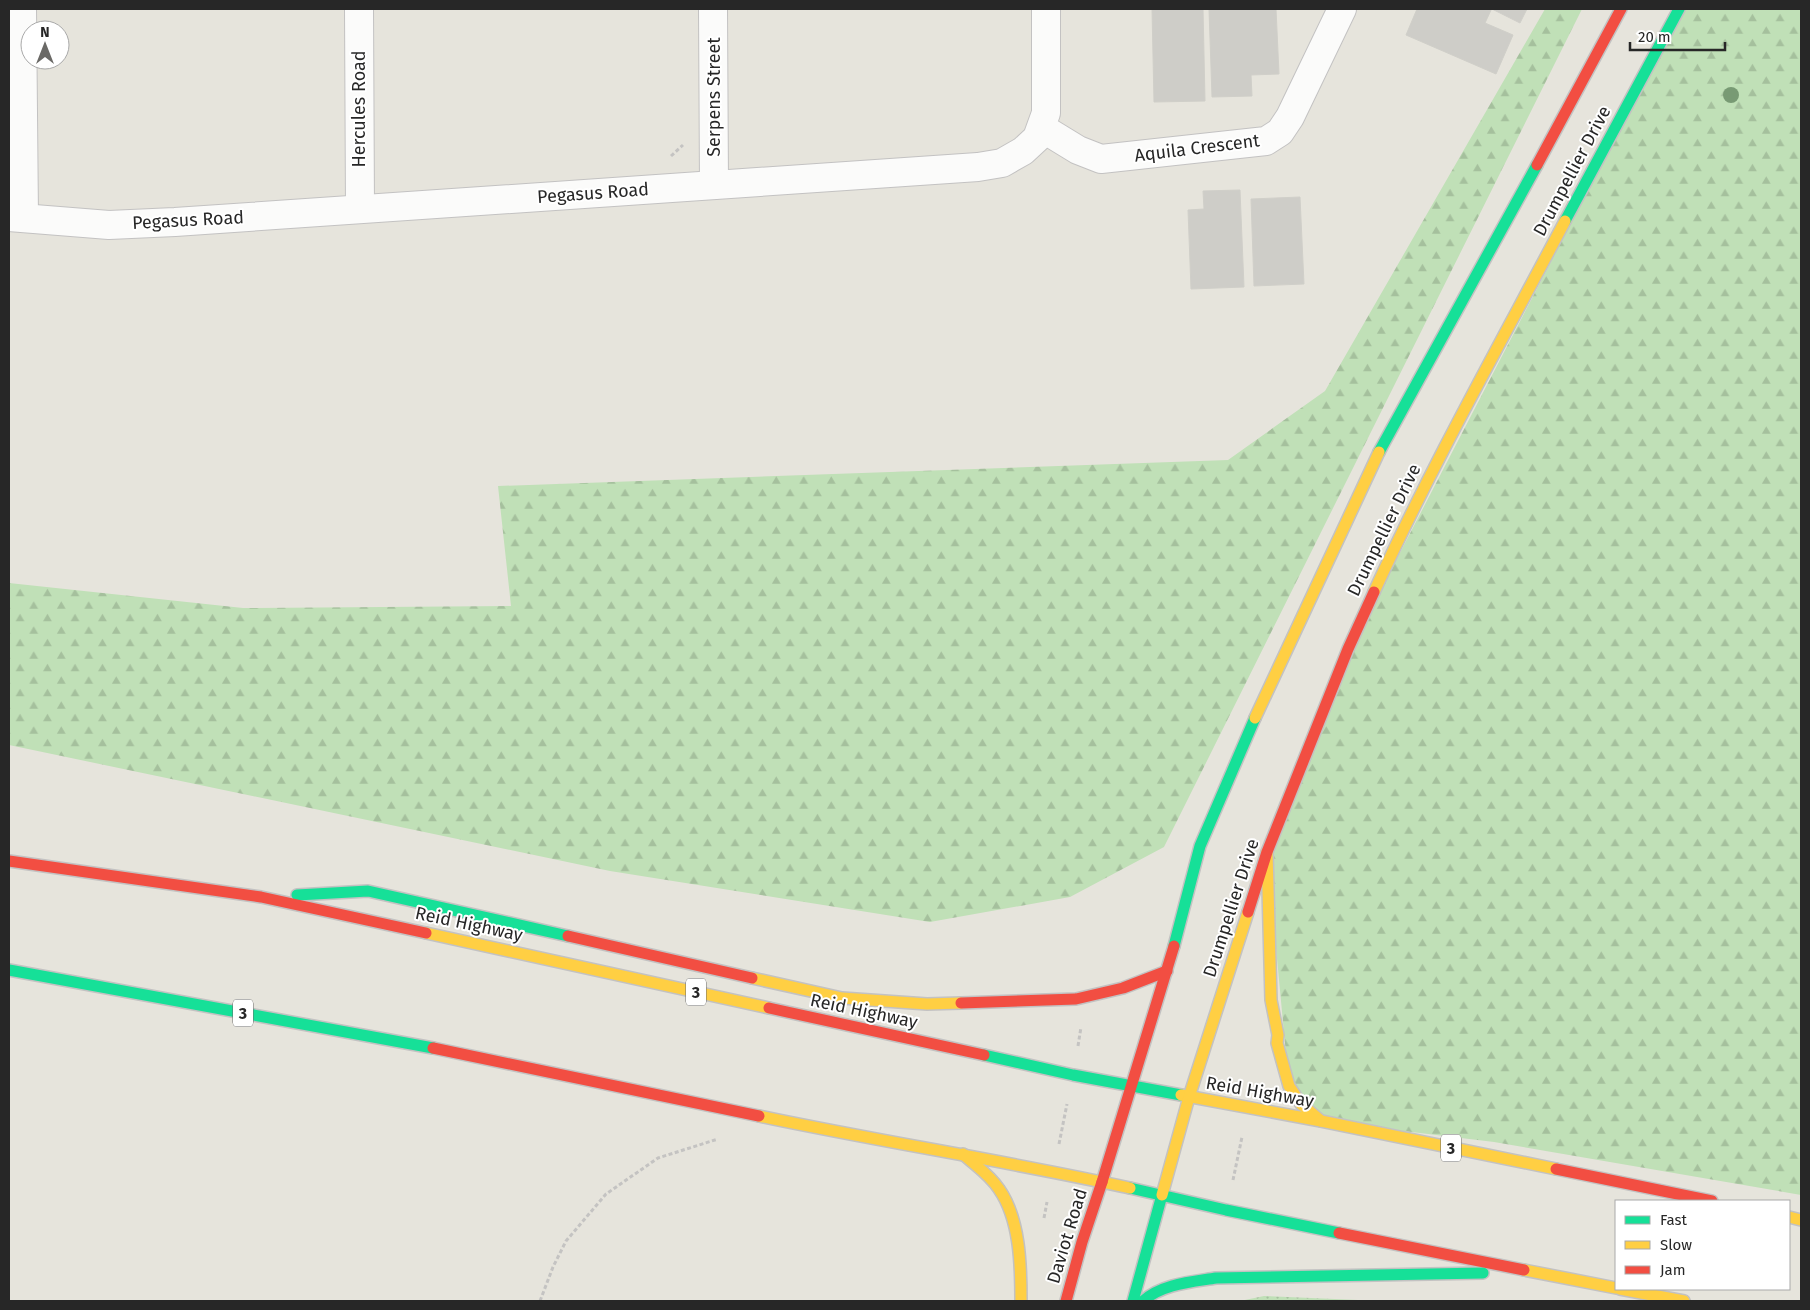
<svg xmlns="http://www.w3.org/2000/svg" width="1810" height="1310" font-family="'Fira Sans',sans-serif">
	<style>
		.grass { fill: url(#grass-dots) }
		.forest { fill: url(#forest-firs) }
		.building { fill: #cecdc8; stroke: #d0cfc9 }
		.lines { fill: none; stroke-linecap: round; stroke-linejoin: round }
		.street-casing { stroke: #c3c2c2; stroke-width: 30 }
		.fast-casing { stroke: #c3c2c2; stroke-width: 14 }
		.slow-casing { stroke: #c3c2c2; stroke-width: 14 }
		.jam-casing { stroke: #c3c2c2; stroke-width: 14 }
		.path { stroke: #c4c3c2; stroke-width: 3; stroke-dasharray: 4 2.5; stroke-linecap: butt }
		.street { stroke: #fbfbfa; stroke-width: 28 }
		.fast { stroke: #16e098; stroke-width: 11 }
		.slow { stroke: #ffcf43; stroke-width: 11 }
		.jam { stroke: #f24e42; stroke-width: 11 }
		.tree { fill: #789a74 }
		.labels { text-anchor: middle; stroke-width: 4; stroke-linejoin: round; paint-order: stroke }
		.shield { fill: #fff; stroke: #686868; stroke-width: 1 }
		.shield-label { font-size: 16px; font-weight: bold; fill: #272727 }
		.street-label { font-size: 18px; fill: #272727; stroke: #fff }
	</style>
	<defs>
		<pattern id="grass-dots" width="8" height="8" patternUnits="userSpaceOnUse" patternTransform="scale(1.25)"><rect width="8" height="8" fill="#c0e0b7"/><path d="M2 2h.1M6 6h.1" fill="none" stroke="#a5c09d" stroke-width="1.8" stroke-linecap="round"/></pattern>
		<pattern id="forest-firs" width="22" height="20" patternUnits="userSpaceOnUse" patternTransform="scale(1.25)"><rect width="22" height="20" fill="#c0e0b7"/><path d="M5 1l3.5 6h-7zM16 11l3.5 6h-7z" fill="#a5c09d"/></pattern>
	</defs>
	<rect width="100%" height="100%" fill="#e6e4dc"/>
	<path class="grass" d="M1264 1296 1382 1301H1240Z"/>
	<g class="forest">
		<path d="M1545 9H1582L1164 847 1070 897 930 922 610 871 9 745V583L243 608 511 606 498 486 1228 460 1325 391Z"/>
		<path d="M1682 9H1801V1195L1494 1142 1321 1121 1289 1086 1267 852 1336 676Z"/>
	</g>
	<g class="building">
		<path d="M1152 9H1203L1205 101 1154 102Z"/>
		<path d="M1209 9H1276L1279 74 1251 75 1252 96 1212 97Z"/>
		<path d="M1417 9 1491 10 1485 23 1513 35 1496 74 1406 35Z"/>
		<path d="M1492 9H1527L1520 23Z"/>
		<path d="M1240 190 1244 287 1191 289 1188 210 1204 209 1203 191Z"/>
		<path d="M1300 197 1304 284 1254 286 1251 199Z"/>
	</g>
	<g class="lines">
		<defs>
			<g id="street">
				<path d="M22 9 24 218"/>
				<path d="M359 9 360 209"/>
				<path d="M713 9 714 185"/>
				<path d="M1042 128 1078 150 1101 159 1266 141 1280 132 1290 117 1342 9"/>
				<path d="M9 217 109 225 175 222 978 167 1002 163 1023 151 1037 138 1046 113V9"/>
			</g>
			<g id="fast">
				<path d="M1565 221 1679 9"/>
				<path d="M1379 452 1537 165"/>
				<path d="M297 895 368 891 568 936"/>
				<path d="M1174 946 1200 846 1255 718"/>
				<path d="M9 970 433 1048"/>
				<path d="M984 1055 1073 1075 1181 1095"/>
				<path d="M1130 1188 1226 1210 1339 1233"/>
				<path d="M1133 1301 1162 1195"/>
				<path d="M1143 1301C1162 1284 1191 1282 1216 1278L1483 1273"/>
			</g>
			<g id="slow">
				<path d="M1374 592C1432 465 1500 344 1565 221"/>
				<path d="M1255 718 1379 452"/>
				<path d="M1267 852 1271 1000 1278 1035 1277 1043 1289 1086 1301 1104 1321 1121"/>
				<path d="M426 933 769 1008"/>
				<path d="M752 978 842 998 927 1004 961 1003"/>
				<path d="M1181 1095 1321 1121 1556 1169"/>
				<path d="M759 1116C882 1142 1007 1161 1130 1188"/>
				<path d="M963 1154C975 1165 990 1175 999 1189 1020 1219 1021 1265 1021 1301"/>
				<path d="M1162 1195 1189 1097 1248 912"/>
				<path d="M1789 1217 1801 1220"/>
				<path d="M1524 1270 1616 1288"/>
				<path d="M1620 1289 1684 1301"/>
			</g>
			<g id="jam">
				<path d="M1537 165 1621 9"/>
				<path d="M9 861 261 897 426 933"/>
				<path d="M1248 912 1267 852 1348 649 1374 592"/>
				<path d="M568 936 752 978"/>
				<path d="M961 1003 1076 999 1123 988 1167 971"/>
				<path d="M769 1008 984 1055"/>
				<path d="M433 1048 759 1116"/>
				<path d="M1556 1169 1712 1201"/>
				<path d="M1102 1182 1174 946"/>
				<path d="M1339 1233 1524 1270"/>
				<path d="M1066 1301 1082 1242 1102 1182"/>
			</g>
		</defs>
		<use href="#street" class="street-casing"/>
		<use href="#fast" class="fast-casing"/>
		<use href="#slow" class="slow-casing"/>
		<use href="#jam" class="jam-casing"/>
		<g class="path">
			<path d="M671 156 683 145"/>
			<path d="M1078 1046 1081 1027"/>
			<path d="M1059 1144 1067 1104"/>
			<path d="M1233 1180 1242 1137"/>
			<path d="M1044 1218 1047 1202"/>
			<path d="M540 1301 553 1267 566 1241 606 1194 658 1158 718 1139"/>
		</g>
		<use href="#street" class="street"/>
		<use href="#fast" class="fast"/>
		<use href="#slow" class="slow"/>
		<use href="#jam" class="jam"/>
	</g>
	<circle class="tree" cx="1731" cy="95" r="8"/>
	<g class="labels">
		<g class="shield">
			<rect x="686" y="978.5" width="20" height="27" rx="4"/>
			<rect x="233" y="999.5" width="20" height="27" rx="4"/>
			<rect x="1441" y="1134.5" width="20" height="27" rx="4"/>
		</g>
		<g class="shield-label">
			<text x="696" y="998">3</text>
			<text x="243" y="1019">3</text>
			<text x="1451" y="1154">3</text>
		</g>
		<g class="street-label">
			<text transform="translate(714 97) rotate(-90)" y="6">Serpens Street</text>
			<text transform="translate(359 109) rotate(-90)" y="6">Hercules Road</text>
			<text transform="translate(1197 148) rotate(-7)" y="6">Aquila Crescent</text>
			<text transform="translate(1572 171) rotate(-62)" y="6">Drumpellier Drive</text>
			<text transform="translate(593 193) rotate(-4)" y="6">Pegasus Road</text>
			<text transform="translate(188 220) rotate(-3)" y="6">Pegasus Road</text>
			<text transform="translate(1384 530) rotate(-64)" y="6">Drumpellier Drive</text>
			<text transform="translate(1231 908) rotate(-72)" y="6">Drumpellier Drive</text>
			<text transform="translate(469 924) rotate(12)" y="6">Reid Highway</text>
			<text transform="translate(864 1011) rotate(12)" y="6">Reid Highway</text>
			<text transform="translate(1260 1092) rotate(10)" y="6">Reid Highway</text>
			<text transform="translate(1067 1236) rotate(-73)" y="6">Daviot Road</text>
		</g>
	</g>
	<rect width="1810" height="1310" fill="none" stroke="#272727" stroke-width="20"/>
	<rect x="1615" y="1200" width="175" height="90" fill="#ffffff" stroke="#a9a9a9"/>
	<rect x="1625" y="1216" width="25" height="8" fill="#16e098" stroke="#a9a9a9"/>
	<text x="1660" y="1225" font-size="15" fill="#272727">Fast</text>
	<rect x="1625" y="1241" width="25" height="8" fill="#ffcf43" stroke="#a9a9a9"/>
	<text x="1660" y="1250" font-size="15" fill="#272727">Slow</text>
	<rect x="1625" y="1266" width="25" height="8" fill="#f24e42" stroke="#a9a9a9"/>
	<text x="1660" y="1275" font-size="15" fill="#272727">Jam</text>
	<g transform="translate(45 45)"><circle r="24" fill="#ffffff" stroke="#a9a9a9"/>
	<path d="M0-4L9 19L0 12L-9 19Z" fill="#6a6966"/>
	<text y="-8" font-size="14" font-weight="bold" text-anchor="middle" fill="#272727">N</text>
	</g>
	<path d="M1630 42v8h95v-8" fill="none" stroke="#272727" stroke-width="2.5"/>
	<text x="1638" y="42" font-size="15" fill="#272727" stroke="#ffffff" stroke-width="4" paint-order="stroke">20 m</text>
</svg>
